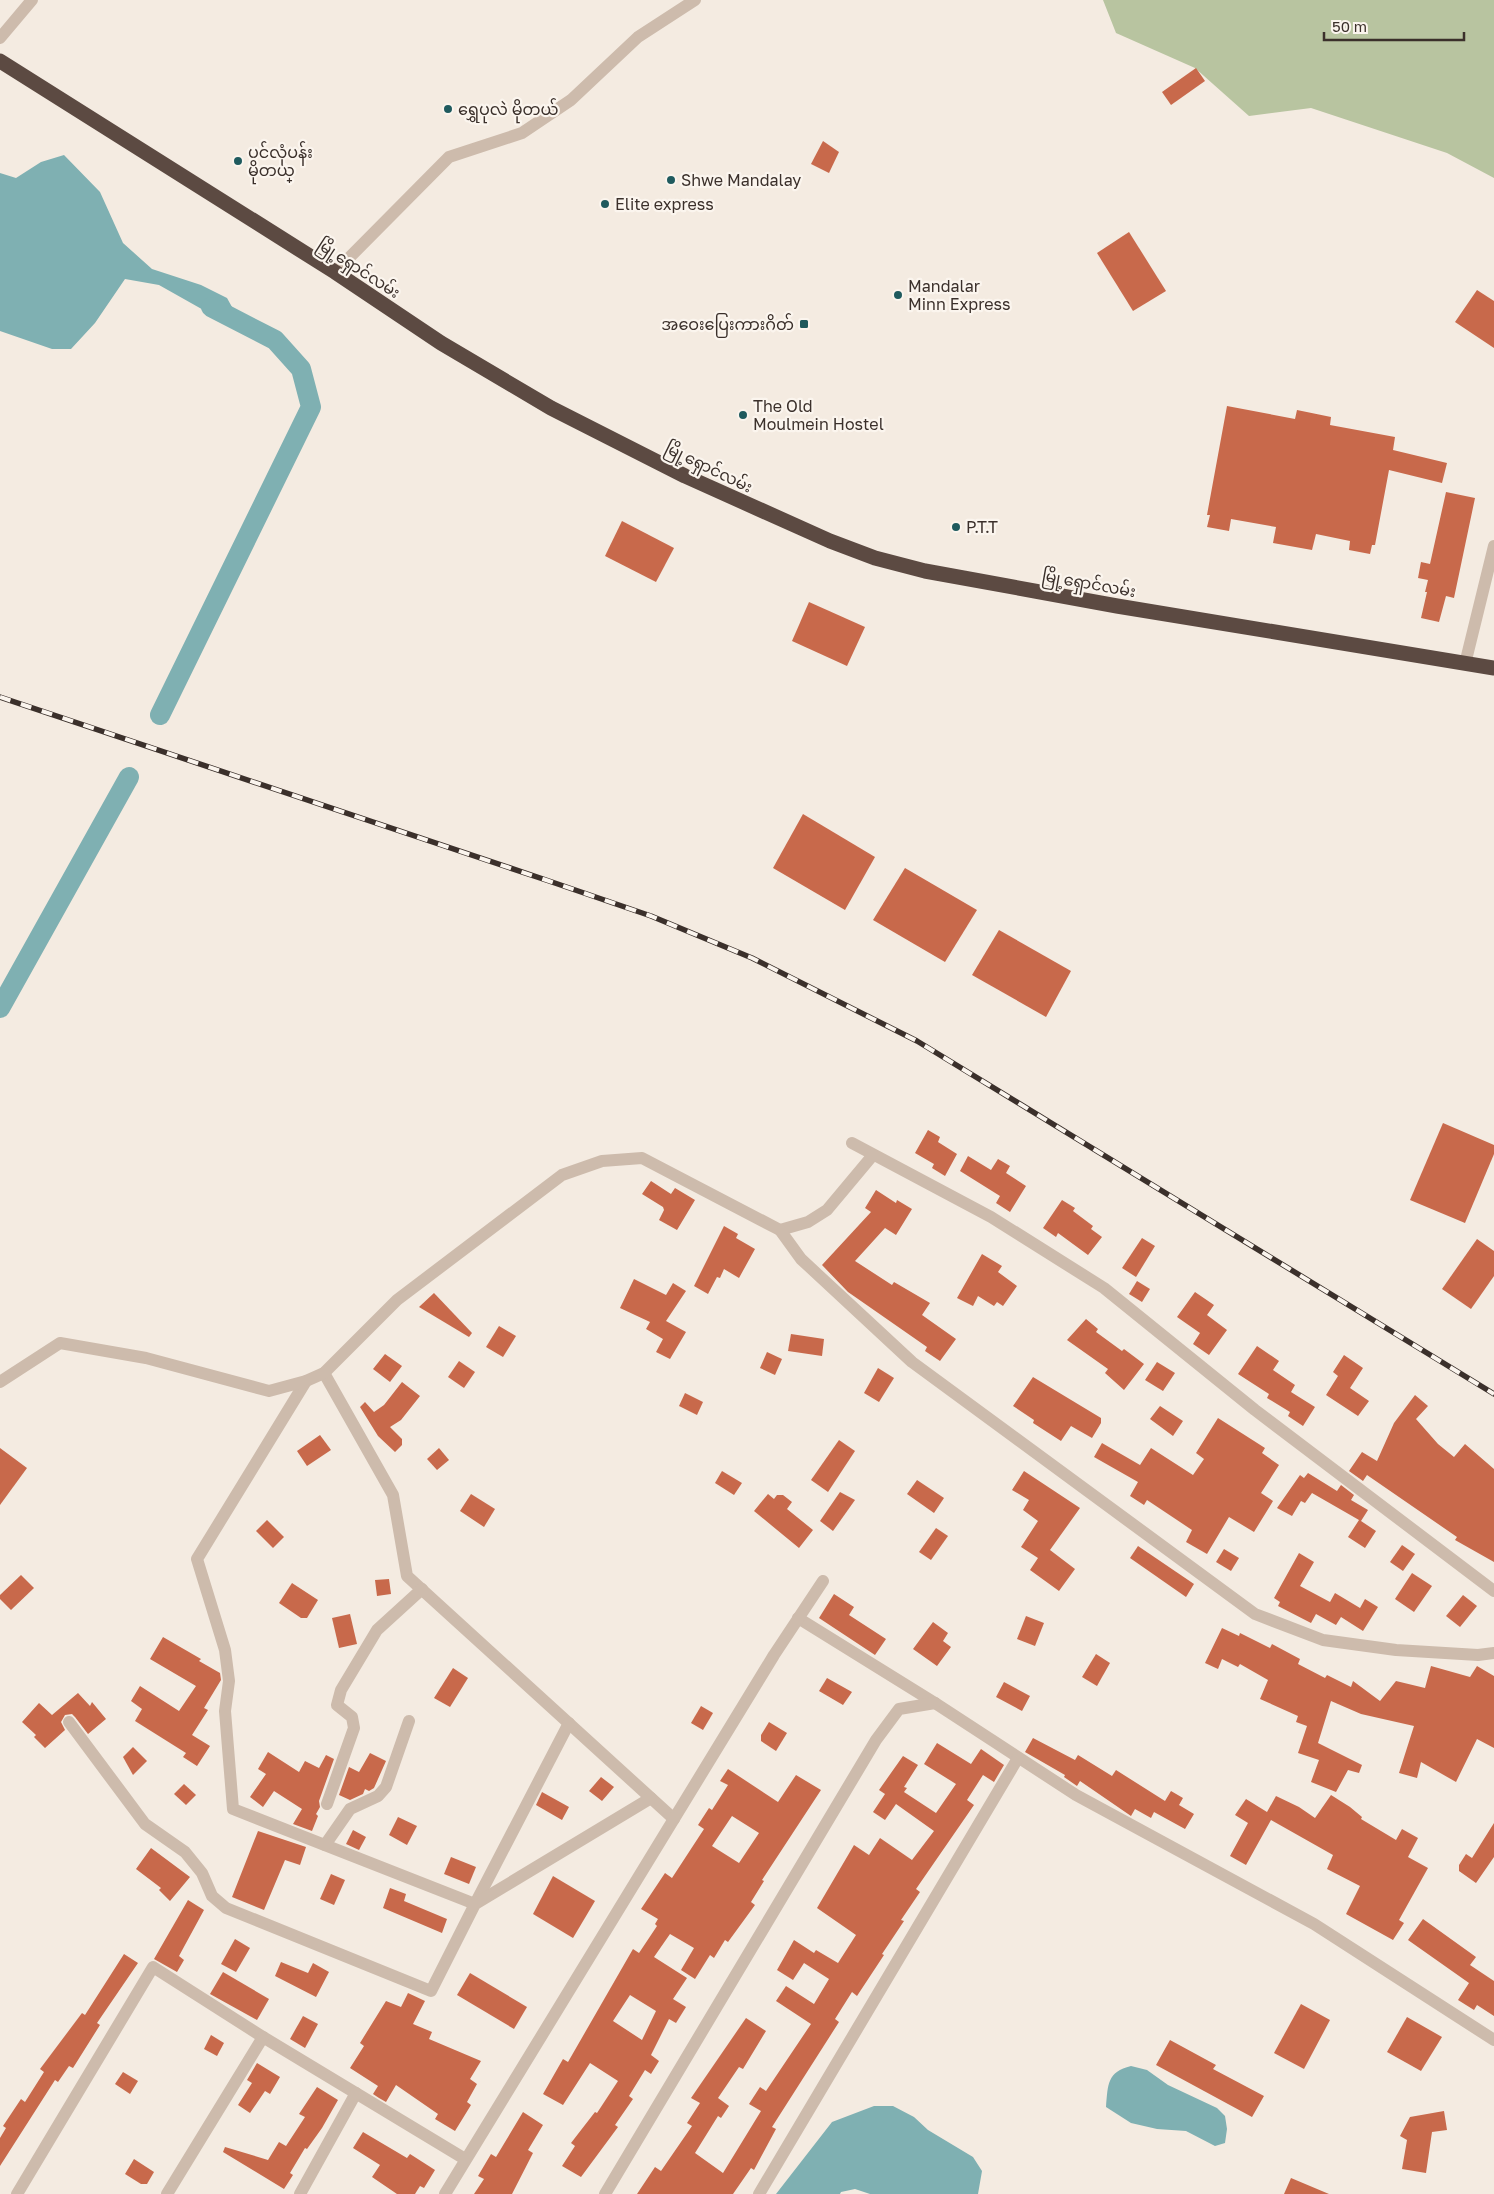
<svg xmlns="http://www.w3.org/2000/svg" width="1494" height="2194" font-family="'Golos Text','Noto Sans Myanmar',sans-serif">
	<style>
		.green { fill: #b8c4a0 }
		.water { fill: #7fb0b2 }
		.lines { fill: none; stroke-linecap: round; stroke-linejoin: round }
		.canal { stroke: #7fb0b2; stroke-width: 20 }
		.building { fill: #c8694b; fill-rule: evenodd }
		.street { stroke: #cdbbac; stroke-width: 12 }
		.highway { stroke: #5c4a42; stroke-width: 15 }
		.rail-casing { stroke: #3b302b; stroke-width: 5.5 }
		.rail { stroke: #fbf5ee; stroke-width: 4; stroke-dasharray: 11; stroke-linecap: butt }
		.poi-dot { fill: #1f5a5e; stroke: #fbf5ee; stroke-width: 2 }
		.labels { text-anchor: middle; stroke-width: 4.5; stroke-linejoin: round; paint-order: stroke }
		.poi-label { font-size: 16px; fill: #3b302b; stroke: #fbf5ee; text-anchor: start }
		.street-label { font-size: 16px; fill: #3b302b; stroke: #fbf5ee }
	</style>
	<rect width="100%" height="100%" fill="#f4ebe1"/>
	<path class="green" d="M1103 0H1494V178L1447 153 1311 108 1249 116 1195 68 1116 33Z"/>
	<g class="water">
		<path d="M64 155 100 192 123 243 152 269 201 285 227 298 237 316 230 325 159 285 125 279 95 323 71 349H52L0 331V173L16 178 41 162Z"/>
		<path d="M1131 2066 1147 2070 1168 2085 1217 2108 1225 2116 1227 2129 1225 2143 1215 2146 1186 2131 1157 2129 1131 2123 1106 2107C1108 2084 1107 2072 1131 2066Z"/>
		<path d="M874 2106H893L914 2117 928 2130 973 2157 982 2171 978 2194H870L855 2189 841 2192 840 2194H776L832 2122Z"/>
	</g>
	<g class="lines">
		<g class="canal">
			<path d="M160 715 311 407 301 369 275 340 211 307"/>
			<path d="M0 1008 129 777"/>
		</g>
	</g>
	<g class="building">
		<path d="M1196 68 1205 81 1171 105 1162 92Z"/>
		<path d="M823 141 839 152 829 173 811 164Z"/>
		<path d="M1129 232 1166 291 1133 311 1097 253Z"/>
		<path d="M1477 290 1494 301V348L1455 322Z"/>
		<path d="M1227 406 1295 419 1297 410 1331 417 1330 425 1395 437 1393 450 1447 463 1442 483 1389 470 1375 545H1372L1370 554 1349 550 1350 541 1316 534 1312 550 1273 543 1276 527 1231 519 1229 531 1207 527 1210 515H1207Z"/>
		<path d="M1446 492 1475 498 1454 598 1446 596 1439 622 1421 618 1427 592H1425L1428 580 1418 578 1421 562 1430 564Z"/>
		<path d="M622 521 674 548 656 582 605 556Z"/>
		<path d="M809 602 865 627 847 666 792 641Z"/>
		<path d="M803 814 875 857 845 910 773 868Z"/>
		<path d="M905 868 977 910 945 962 873 920Z"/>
		<path d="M999 930 1071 971 1046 1017 972 975Z"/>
		<path d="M1443 1123 1494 1145V1154L1465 1223 1410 1200Z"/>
		<path d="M928 1130 940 1137 938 1142 957 1154 945 1176 932 1168 934 1164 915 1153Z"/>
		<path d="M968 1156 991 1170 998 1159 1010 1166 1006 1173 1026 1186 1010 1212 996 1203 1000 1196 960 1171Z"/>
		<path d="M651 1181 671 1194 675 1188 695 1200 677 1230 659 1220 664 1210 663 1207 642 1194Z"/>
		<path d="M876 1190 896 1203 897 1200 912 1209 896 1235 885 1228 855 1261 892 1285 894 1282 930 1303 922 1315 956 1339 940 1361 925 1351 927 1347 848 1292 822 1265 871 1212 865 1208Z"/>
		<path d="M1062 1200 1075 1208 1073 1211 1093 1226 1091 1229 1102 1237 1088 1255 1058 1233 1056 1237 1043 1228Z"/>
		<path d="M724 1226 738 1234 736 1238 755 1249 739 1278 724 1269 720 1278 717 1277 708 1294 694 1286Z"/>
		<path d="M1142 1238 1155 1246 1136 1277 1122 1268Z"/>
		<path d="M1477 1239 1494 1251V1276L1471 1309 1442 1289Z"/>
		<path d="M982 1254 1002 1266 998 1272 1017 1286 1003 1306 997 1302 994 1306 978 1296 973 1306 957 1298Z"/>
		<path d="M634 1279 666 1295 673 1283 686 1291 666 1321 686 1332 670 1359 656 1352 663 1339 646 1329 650 1322 620 1308Z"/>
		<path d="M1137 1281 1150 1289 1142 1302 1129 1294Z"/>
		<path d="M1195 1292 1214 1305 1207 1315 1227 1330 1209 1355 1193 1344 1200 1333 1177 1317Z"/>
		<path d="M434 1293 472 1333 469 1337 419 1307Z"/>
		<path d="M1086 1319 1098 1329 1096 1332 1122 1351 1124 1349 1144 1364 1124 1390 1105 1373 1108 1369 1067 1340Z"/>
		<path d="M499 1326 516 1336 503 1357 486 1347Z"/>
		<path d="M791 1334 824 1339 822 1356 788 1351Z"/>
		<path d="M1257 1346 1279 1361 1273 1370 1295 1385 1291 1392 1315 1407 1303 1426 1288 1416 1290 1412 1267 1398 1269 1394 1238 1374Z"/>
		<path d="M767 1352 782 1359 775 1375 760 1368Z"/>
		<path d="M385 1354 402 1366 390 1382 373 1369Z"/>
		<path d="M1344 1355 1363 1368 1350 1388 1369 1401 1358 1416 1326 1395 1338 1376 1333 1372Z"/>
		<path d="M459 1361 475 1372 464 1388 448 1377Z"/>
		<path d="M1157 1362 1175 1373 1163 1391 1145 1380Z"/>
		<path d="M878 1368 894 1378 879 1402 864 1393Z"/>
		<path d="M1033 1377 1101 1418V1423L1092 1438 1071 1426 1061 1441 1033 1423 1034 1420 1013 1406Z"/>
		<path d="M402 1382 420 1396 401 1420 390 1427 402 1439V1445L395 1452 378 1436 360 1407 365 1402 374 1412 384 1405Z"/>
		<path d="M685 1393 703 1402 697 1415 679 1406Z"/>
		<path d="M1415 1395 1428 1406 1416 1419 1438 1444 1454 1457 1465 1444 1494 1469V1562L1455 1540 1457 1537 1367 1475 1363 1481 1349 1471 1362 1452 1377 1461 1394 1423Z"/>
		<path d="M1160 1406 1183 1421 1173 1436 1150 1419Z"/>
		<path d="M1218 1418 1265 1448 1262 1453 1279 1465 1261 1493 1273 1501 1254 1532 1229 1517 1207 1554 1186 1542 1192 1530 1147 1500 1144 1505 1130 1496 1138 1482 1094 1457 1102 1443 1140 1465 1151 1448 1193 1475 1204 1459 1196 1453Z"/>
		<path d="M320 1435 331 1450 307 1466 297 1451Z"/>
		<path d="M839 1440 855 1451 828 1492 811 1480Z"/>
		<path d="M0 1448 27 1468 0 1505Z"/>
		<path d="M439 1448 449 1460 437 1470 427 1459Z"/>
		<path d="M722 1471 742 1483 734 1495 715 1483Z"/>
		<path d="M1024 1471 1080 1508 1050 1550 1075 1569 1059 1591 1030 1570 1038 1558 1021 1547 1038 1521 1023 1510 1029 1500 1012 1490Z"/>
		<path d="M1308 1473 1337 1491 1341 1485 1354 1495 1351 1500 1368 1510 1361 1521 1376 1531 1365 1548 1348 1537 1359 1520 1312 1493 1305 1503 1301 1501 1292 1516 1277 1508 1300 1475 1304 1478Z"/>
		<path d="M917 1480 944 1498 934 1513 907 1494Z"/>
		<path d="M840 1492 855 1500 833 1531 820 1521Z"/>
		<path d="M471 1494 495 1509 484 1527 460 1511Z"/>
		<path d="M768 1494 774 1499 777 1495H783L792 1502 787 1509 813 1530 799 1548 754 1511Z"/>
		<path d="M267 1520 284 1537 273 1548 256 1531Z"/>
		<path d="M936 1528 948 1536 931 1560 919 1552Z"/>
		<path d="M1402 1545 1415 1554 1403 1571 1390 1562Z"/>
		<path d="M1138 1546 1194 1584 1186 1597 1130 1558Z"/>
		<path d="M1224 1549 1239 1558 1231 1571 1216 1562Z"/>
		<path d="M1299 1553 1314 1562 1300 1586 1330 1602 1335 1593 1360 1608 1365 1599 1378 1607 1363 1631 1341 1617 1336 1625 1316 1614 1311 1623 1278 1606 1280 1602 1274 1598Z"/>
		<path d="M1412 1573 1432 1586 1414 1612 1395 1599Z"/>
		<path d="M21 1575 34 1588 11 1610 0 1599V1595Z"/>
		<path d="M389 1579 391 1594 377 1596 375 1580Z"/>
		<path d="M292 1583 318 1600 307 1618H301L279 1603Z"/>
		<path d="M834 1594 854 1607 849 1615 886 1639 875 1655 819 1618Z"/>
		<path d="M1463 1595 1477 1606 1460 1627 1446 1616Z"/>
		<path d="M350 1614 357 1644 339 1648 332 1618Z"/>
		<path d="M1026 1616 1044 1623 1035 1646 1017 1639Z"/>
		<path d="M933 1622 948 1633 943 1641 951 1647 937 1666 913 1649Z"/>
		<path d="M1222 1628 1239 1636 1240 1633 1270 1648 1272 1644 1300 1659 1298 1664 1325 1678 1327 1675 1351 1687 1353 1681 1380 1701 1396 1681 1425 1688 1431 1666 1470 1677 1477 1666 1494 1676V1748L1477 1739 1456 1782 1421 1762 1417 1778 1399 1773 1414 1726 1361 1714 1331 1701 1318 1743 1362 1765 1359 1773 1348 1770 1336 1792 1311 1782 1319 1760 1298 1753 1307 1726 1296 1722 1298 1716 1260 1699 1268 1680 1240 1664 1238 1667 1222 1659 1218 1669 1205 1663Z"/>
		<path d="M163 1637 201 1659 199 1661 220 1673 221 1680 204 1708 208 1710 192 1735 210 1746 197 1766 183 1757 186 1753 135 1721 142 1709 131 1701 140 1686 179 1711 196 1686 150 1659Z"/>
		<path d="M1096 1654 1110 1663 1097 1686 1082 1677Z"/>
		<path d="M453 1668 468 1678 450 1707 434 1698Z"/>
		<path d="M827 1678 852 1692 843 1705 819 1691Z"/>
		<path d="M1004 1682 1030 1696 1022 1711 996 1697Z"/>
		<path d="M78 1693 90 1706 92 1702 106 1719 88 1734 75 1717 72 1714 65 1715 61 1722 65 1730 45 1748 34 1737 36 1735 22 1722 39 1703 52 1715Z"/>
		<path d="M701 1706 713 1713 703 1730 691 1723Z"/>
		<path d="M769 1722 787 1733 776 1751 761 1741V1735Z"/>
		<path d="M1033 1738 1075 1760 1078 1755 1112 1776 1116 1770 1165 1801 1171 1791 1183 1798 1179 1805 1194 1814 1185 1829 1154 1812 1151 1818 1135 1809 1131 1816 1080 1781 1077 1786 1064 1777 1065 1775 1025 1752Z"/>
		<path d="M937 1743 971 1764 981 1749 1004 1765 994 1782 983 1775 967 1800 974 1805 916 1889 920 1892 901 1920 904 1921 882 1954 884 1955 857 1996 852 1992 835 2019 839 2022 772 2127 776 2129 754 2170 751 2168 733 2194H637L655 2167 661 2171 692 2126 687 2123 700 2103 691 2098 746 2018 766 2031 743 2069 739 2067 718 2098 729 2106 721 2118 718 2116 695 2153 723 2173 761 2111 749 2104 760 2087 766 2091 811 2024 776 2001 786 1986 814 2004 829 1979 804 1963 793 1980 777 1970 794 1940 814 1953 816 1950 838 1963 856 1935 817 1908 854 1845 869 1855 880 1838 912 1860 934 1831 896 1804 885 1820 873 1812 885 1794 879 1790 903 1756 918 1765 904 1787 907 1788 904 1792 936 1813 956 1784 924 1764Z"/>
		<path d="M133 1747 147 1761 133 1775 123 1757Z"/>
		<path d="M268 1752 299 1772 305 1761 319 1768 326 1755 334 1759 319 1801 320 1807 316 1814 318 1816 312 1831 293 1824 302 1809 274 1791 263 1807 250 1797 266 1774 258 1769Z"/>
		<path d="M370 1753 386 1761 374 1788 369 1791 365 1789 363 1794 350 1800 339 1795 349 1767 359 1772Z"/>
		<path d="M728 1769 778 1802 796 1775 821 1790 762 1880 764 1881 751 1902 755 1905 728 1942 725 1940 714 1958 710 1955 695 1979 681 1970 694 1948 670 1934 654 1957 687 1978 673 1999 686 2007 676 2023 669 2019 651 2055 659 2061 651 2074 645 2070 629 2096 633 2099 615 2125 618 2127 581 2177 562 2166 575 2146 571 2143 595 2112 597 2113 618 2081 590 2063 563 2105 543 2094 563 2059 568 2062 633 1949 639 1953 657 1926 655 1924 658 1919 641 1909 665 1873 672 1878 704 1829 698 1825 709 1808 712 1810 728 1785 720 1781ZM732 1816 759 1833 739 1863 712 1846ZM630 1995 656 2011 642 2040 613 2021Z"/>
		<path d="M601 1777 614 1787 602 1801 589 1791Z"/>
		<path d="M184 1784 196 1795 186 1805 174 1794Z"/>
		<path d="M542 1792 569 1807 562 1820 536 1805Z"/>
		<path d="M1331 1795 1350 1807 1362 1817 1361 1819 1396 1840 1402 1829 1418 1838 1408 1857 1428 1868 1399 1920 1404 1923 1393 1940 1346 1914 1360 1886 1327 1869 1333 1855 1271 1820 1246 1865 1230 1856 1248 1823 1235 1815 1246 1799 1267 1812 1276 1796 1299 1807 1315 1818Z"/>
		<path d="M398 1817 417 1826 407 1845 389 1835Z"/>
		<path d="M1494 1823V1857L1476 1883 1459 1871V1865L1466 1854 1472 1858Z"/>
		<path d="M353 1830 366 1837 359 1850 346 1844Z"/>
		<path d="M258 1831 306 1847 300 1865 285 1860 264 1910 232 1897Z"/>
		<path d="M151 1848 190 1877 170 1901 159 1890 161 1888 136 1869Z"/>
		<path d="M451 1857 476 1867 469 1884 444 1874Z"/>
		<path d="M331 1874 345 1880 334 1905 320 1899Z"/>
		<path d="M553 1876 595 1901 573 1938 533 1914Z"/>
		<path d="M390 1888 406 1894 404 1901 447 1919 442 1933 383 1908Z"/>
		<path d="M188 1900 204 1910 179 1956 184 1960 177 1972 154 1959Z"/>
		<path d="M1423 1919 1476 1957 1470 1965 1494 1981V2016L1477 2005 1474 2010 1458 2000 1469 1983 1408 1940Z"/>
		<path d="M235 1939 250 1948 236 1972 221 1964Z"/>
		<path d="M124 1954 138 1963 97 2023 100 2025 73 2068 69 2066 58 2082 55 2080 0 2166V2138L6 2128 3 2126 21 2099 25 2102 44 2072 40 2069 82 2013 85 2015Z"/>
		<path d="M281 1962 308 1973 313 1963 329 1972 316 1997 275 1976Z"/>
		<path d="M223 1972 269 1999 257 2020 210 1994Z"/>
		<path d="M470 1973 527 2007 514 2029 457 1995Z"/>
		<path d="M408 1993 425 2001 413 2024 432 2032 429 2039 481 2061 470 2079 477 2084 467 2102 471 2105 455 2131 435 2119 438 2114 396 2085 386 2102 379 2098 373 2094 378 2086 350 2068 364 2046 360 2043 386 2001 401 2007Z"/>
		<path d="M1301 2004 1330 2020 1304 2069 1274 2053Z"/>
		<path d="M303 2016 318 2024 305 2048 290 2039Z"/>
		<path d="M1407 2017 1442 2037 1421 2071 1387 2052Z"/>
		<path d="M211 2035 224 2043 217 2056 204 2049Z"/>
		<path d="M1170 2040 1216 2065 1213 2069 1264 2096 1252 2117 1156 2065Z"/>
		<path d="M257 2063 280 2077 270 2094 265 2091 250 2113 238 2105 252 2083 247 2080Z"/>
		<path d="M123 2072 138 2081 130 2094 115 2084Z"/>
		<path d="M317 2087 338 2100 322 2128 307 2149 305 2148 290 2173 293 2175 284 2189 223 2152 225 2147 268 2160 279 2142 286 2146 305 2117 299 2114Z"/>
		<path d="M1444 2111 1447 2130 1432 2132 1426 2173 1402 2169 1407 2140 1400 2136 1410 2117Z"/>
		<path d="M523 2112 543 2125 528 2150 533 2153 512 2194H474L484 2179 478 2176 491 2154 496 2157Z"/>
		<path d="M363 2132 407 2158 410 2154 435 2170 424 2188 420 2186 415 2194H397L372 2177 380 2165 353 2148Z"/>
		<path d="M134 2159 154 2172 147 2184H141L125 2174Z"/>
		<path d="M1291 2178 1329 2194H1284Z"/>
	</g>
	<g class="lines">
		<g class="street">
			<path d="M0 38 32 0"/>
			<path d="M335 272 449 157 522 133 571 100 638 37 695 0"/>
			<path d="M1465 664 1494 546"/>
			<path d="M852 1143 991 1217 1104 1288 1255 1410 1494 1591"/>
			<path d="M780 1230 808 1222 827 1210 873 1155"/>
			<path d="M324 1373 393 1495 407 1576 674 1819"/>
			<path d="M306 1381 197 1559 225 1650 229 1681 225 1711 233 1809 475 1904 569 1723"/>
			<path d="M0 1382 60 1343 146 1358 269 1391 306 1381 324 1373 397 1300 562 1175 602 1161 642 1158 780 1230 801 1259 912 1362 1255 1614 1323 1640 1396 1650 1478 1655 1494 1653"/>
			<path d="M798 1618 935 1703 1076 1795 1314 1924 1494 2040"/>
			<path d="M69 1722 145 1824 185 1852 202 1873 212 1896 226 1908 431 1991 475 1904 651 1798"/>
			<path d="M327 1804 354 1728 352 1717 337 1705 341 1690 377 1630 422 1589"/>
			<path d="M325 1845 350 1809 378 1796 386 1787 409 1721"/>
			<path d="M17 2194 153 1967 263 2037 465 2159"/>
			<path d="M167 2194 263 2037"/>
			<path d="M300 2194 356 2093"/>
			<path d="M445 2194 774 1655 823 1581"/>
			<path d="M605 2194 876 1740 899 1709 935 1703"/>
			<path d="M759 2194 1018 1758"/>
		</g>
		<path class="highway" d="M0 61 335 272 441 343 551 408 685 476 830 541 875 558 925 571 1117 606 1494 668"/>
		<defs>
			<path id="rail" d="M0 697 549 881 651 916 752 958 917 1041 1494 1394"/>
		</defs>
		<use href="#rail" class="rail-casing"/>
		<use href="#rail" class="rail"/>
	</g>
	<g class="poi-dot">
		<circle cx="448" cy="109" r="5"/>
		<circle cx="238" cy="161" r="5"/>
		<circle cx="671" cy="180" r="5"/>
		<circle cx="605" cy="204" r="5"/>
		<circle cx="898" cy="295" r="5"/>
		<rect x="799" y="319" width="10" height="10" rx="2.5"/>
		<circle cx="743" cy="415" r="5"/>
		<circle cx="956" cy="527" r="5"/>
	</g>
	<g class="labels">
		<g class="poi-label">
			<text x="458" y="115">ရွှေပုလဲ မိုတယ်</text>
			<text x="248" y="158">ပင်လုံပန်း<tspan x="248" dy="18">မိုတယ္</tspan></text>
			<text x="681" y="186">Shwe Mandalay</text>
			<text x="615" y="210">Elite express</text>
			<text x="908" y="292">Mandalar<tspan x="908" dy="18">Minn Express</tspan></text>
			<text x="794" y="330" text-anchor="end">အဝေးပြေးကားဂိတ်</text>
			<text x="753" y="412">The Old<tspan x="753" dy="18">Moulmein Hostel</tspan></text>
			<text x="966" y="533">P.T.T</text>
		</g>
		<g class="street-label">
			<text transform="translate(359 268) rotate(33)" y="6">မြို့ရှောင်လမ်း</text>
			<text transform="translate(709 467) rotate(26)" y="6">မြို့ရှောင်လမ်း</text>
			<text transform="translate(1089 583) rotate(10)" y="6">မြို့ရှောင်လမ်း</text>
		</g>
	</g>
	<path d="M1324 32v8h140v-8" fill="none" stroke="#3b302b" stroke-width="2.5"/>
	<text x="1332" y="32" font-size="15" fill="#3b302b" stroke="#fbf5ee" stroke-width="4" paint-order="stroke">50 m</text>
</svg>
